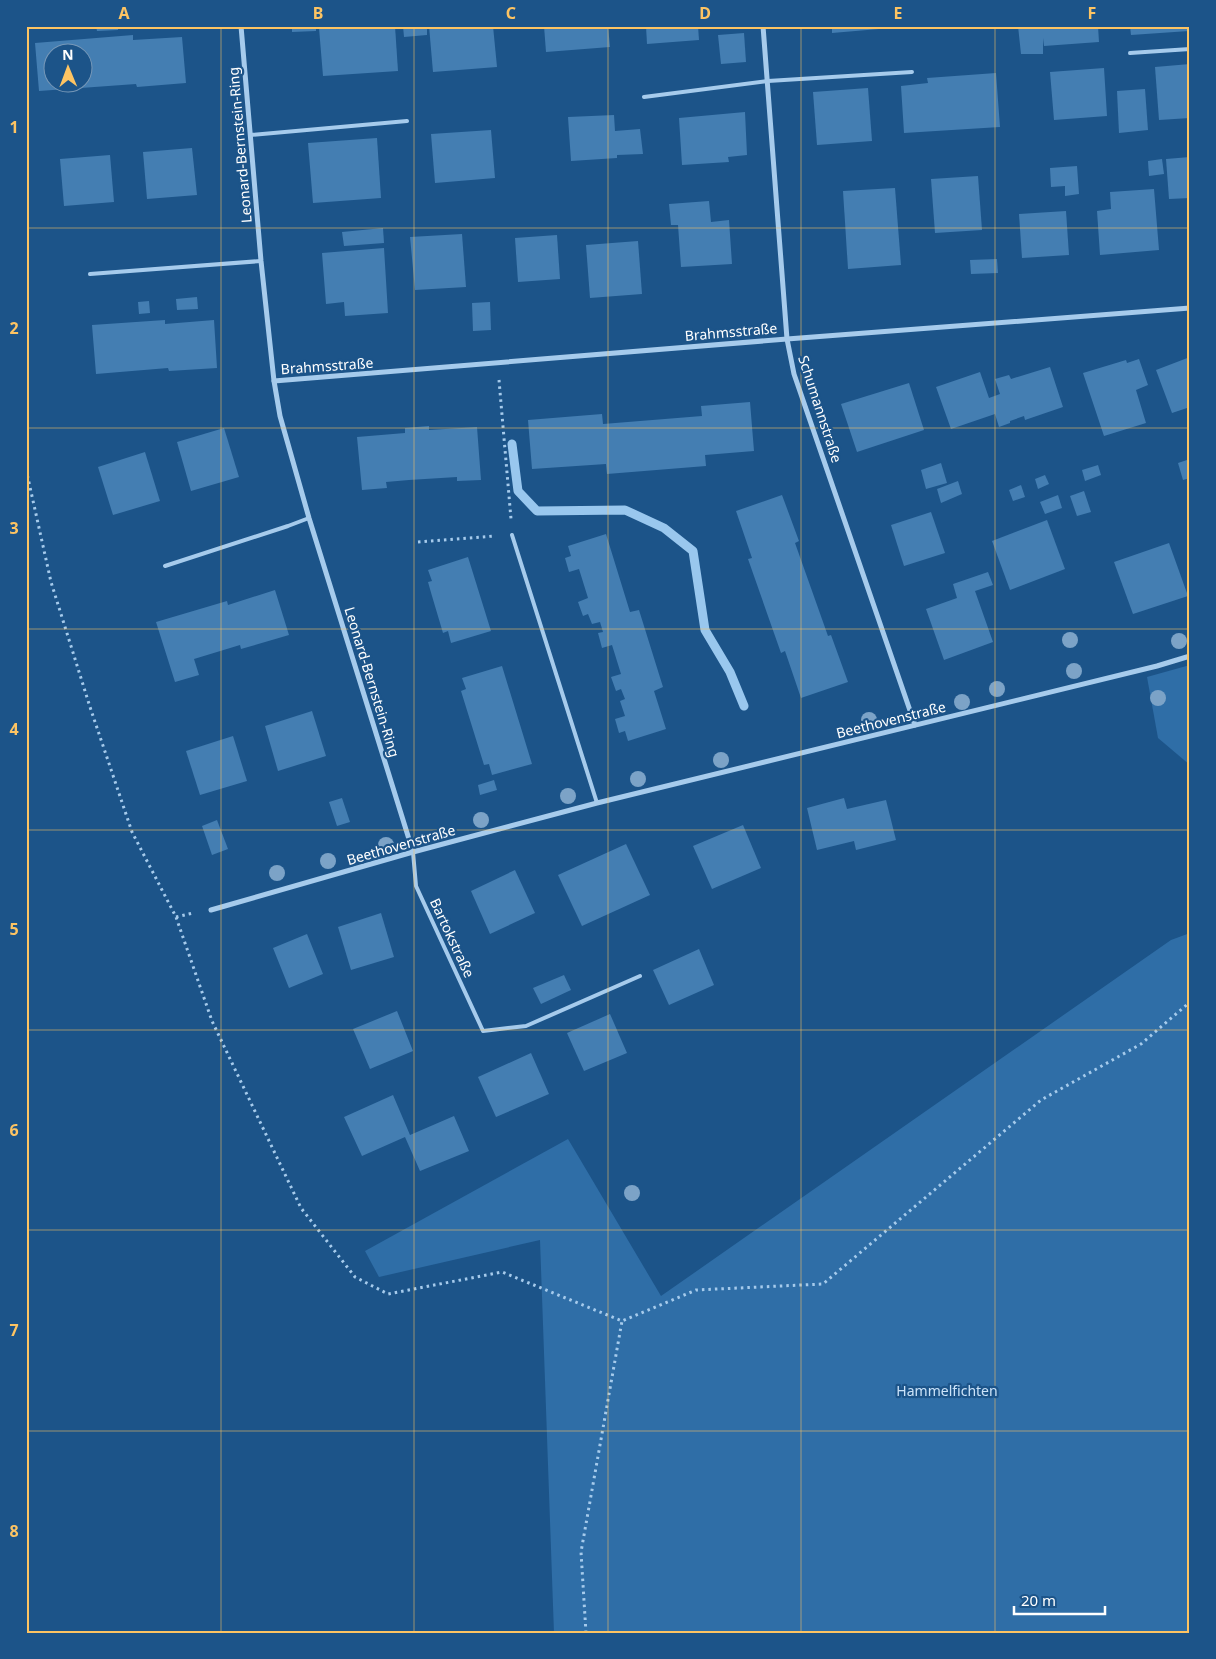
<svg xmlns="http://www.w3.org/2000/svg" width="1216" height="1659" font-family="'Noto Sans',sans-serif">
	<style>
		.green { fill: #2f6ea7 }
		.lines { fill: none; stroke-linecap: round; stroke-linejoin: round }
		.stream { stroke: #99c7ee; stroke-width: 9 }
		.building { fill: #447eb2; fill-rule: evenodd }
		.path { stroke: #a6cbec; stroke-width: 3; stroke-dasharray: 2.5 4; stroke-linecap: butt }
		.lane { stroke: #a6cbec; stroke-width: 4 }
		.street { stroke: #a6cbec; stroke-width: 5 }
		.tree { fill: #7ca3c7 }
		.grid { fill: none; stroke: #fdc463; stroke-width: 1; stroke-opacity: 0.55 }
		.labels { text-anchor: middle; stroke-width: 4.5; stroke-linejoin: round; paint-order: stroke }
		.street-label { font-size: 14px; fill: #fff; stroke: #1c5489 }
		.park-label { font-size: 14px; fill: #cbe3f9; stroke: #1c5489 }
		.neatline { fill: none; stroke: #fdc463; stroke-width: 2 }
		.grid-label { font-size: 16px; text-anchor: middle; font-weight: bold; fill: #fdc463 }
	</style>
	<rect width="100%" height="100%" fill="#1c5489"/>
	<g class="green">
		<path d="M1190 665V765L1158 738 1147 677Z"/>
		<path d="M1190 933V1633H554L540 1240 379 1277 365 1251 568 1139 661 1296 1171 940Z"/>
	</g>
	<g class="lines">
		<path class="stream" d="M512 444 518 491 537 511 625 510 664 528 693 551 705 630 730 672 744 706"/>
	</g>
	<g class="building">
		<path d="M96 26H118V30L97 31Z"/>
		<path d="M292 26H316V31L292 32Z"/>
		<path d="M335 26H395L398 71 323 76 319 28Z"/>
		<path d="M403 26H427V35L404 37Z"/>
		<path d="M429 26H493L497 67 433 72Z"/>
		<path d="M544 26H608L610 47 546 52Z"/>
		<path d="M646 26H698L699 40 647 44Z"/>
		<path d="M832 26H879V29L832 33Z"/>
		<path d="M1018 26H1098L1099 42 1044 46 1043 38V54H1021Z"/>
		<path d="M1130 26H1189V31L1131 35Z"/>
		<path d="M744 33 746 62 721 64 718 35Z"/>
		<path d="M133 35V40L182 37 186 83 137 87 136 84 39 91 35 43ZM52 52H82V82H52Z"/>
		<path d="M1190 64V118L1159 120 1155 67Z"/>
		<path d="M1104 68 1107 116 1054 120 1050 72Z"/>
		<path d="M996 73 1000 127 904 133 901 86 928 83 927 78Z"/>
		<path d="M868 88 872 141 817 145 813 92Z"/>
		<path d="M1145 89 1148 130 1119 133 1117 91Z"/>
		<path d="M745 112 747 155 728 157 729 162 682 165 679 118Z"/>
		<path d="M614 115 615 131 640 129 643 154 617 155V158L571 161 568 117Z"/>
		<path d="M491 130 495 178 435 183 431 134Z"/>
		<path d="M377 138 381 198 313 203 308 143Z"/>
		<path d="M192 148 197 195 147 199 143 152Z"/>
		<path d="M110 155 114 202 64 206 60 159Z"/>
		<path d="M1190 157V198L1169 199 1166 159Z"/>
		<path d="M1162 159 1164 174 1149 176 1148 161Z"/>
		<path d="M1077 166 1079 194 1065 196V186L1051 187 1050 168Z"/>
		<path d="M978 176 982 230 935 233 931 179Z"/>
		<path d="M895 188 901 265 848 269 843 191Z"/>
		<path d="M1154 189 1159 250 1100 255 1097 211 1111 209 1110 192Z"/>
		<path d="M709 201 711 222 729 220 732 264 681 267 678 225H671L669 204Z"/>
		<path d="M1066 211 1069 255 1022 258 1019 214Z"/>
		<path d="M383 228 384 243 344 246 342 232Z"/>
		<path d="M462 234 466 287 415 290 410 237Z"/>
		<path d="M557 235 560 279 518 282 515 238Z"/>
		<path d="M638 241 642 294 590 298 586 245Z"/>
		<path d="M384 248 388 313 345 316 344 302 326 304 322 253Z"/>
		<path d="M997 259 998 273 971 274 970 260Z"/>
		<path d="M197 297 198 309 177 310 176 299Z"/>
		<path d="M149 301 150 313 139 314 138 302Z"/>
		<path d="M490 302 491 330 473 331 472 303Z"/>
		<path d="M165 320V324L214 320 217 368 169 371 168 368 96 374 92 325Z"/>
		<path d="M1190 357V407L1172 413 1156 370Z"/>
		<path d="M1139 359 1148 385 1136 390 1146 423 1104 436 1083 373 1126 360 1127 363Z"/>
		<path d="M1050 367 1063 407 1025 420 1024 416 1010 421V423L999 427 995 414 951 429 936 387 980 372 989 398 1000 394 995 379 1009 375 1011 379Z"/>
		<path d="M909 383 924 430 857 452 841 404Z"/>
		<path d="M750 402 754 451 705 455 706 466 607 474 606 464 532 469 528 420 602 414 603 424 702 416 701 406Z"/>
		<path d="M429 426V430L477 427 481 480 457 481V477L409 480 386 482 387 488 362 490 357 437 405 433V428Z"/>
		<path d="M224 428 239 477 191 491 177 442Z"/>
		<path d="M145 452 160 501 113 515 98 467Z"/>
		<path d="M1190 459V478L1183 480 1178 463Z"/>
		<path d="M941 463 947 483 926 489 921 470Z"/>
		<path d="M1098 465 1101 475 1085 481 1082 470Z"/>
		<path d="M1045 475 1049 484 1038 489 1035 479Z"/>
		<path d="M958 481 962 494 941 503 937 489Z"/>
		<path d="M1021 485 1025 497 1013 501 1009 490Z"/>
		<path d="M1084 491 1091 512 1077 516 1070 496Z"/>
		<path d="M782 495 799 541 795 543 828 636 831 635 848 682 801 698 785 651 781 653 748 559 752 558 736 511Z"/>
		<path d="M1058 495 1062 508 1045 514 1040 502Z"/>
		<path d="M931 512 945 553 904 566 891 525Z"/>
		<path d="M1047 520 1065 569 1010 590 992 541Z"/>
		<path d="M606 534 630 612 639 610 663 687 654 691 666 729 628 741 625 731 619 733 615 719 625 716 620 701 625 699 621 689 616 691 611 677 621 674 612 645 602 648 598 633 603 632 600 622 592 624 588 614 583 616 578 602 588 598 579 569 569 572 565 558 571 556 568 546Z"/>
		<path d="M1169 543 1188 596 1133 614 1114 562Z"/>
		<path d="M468 557 491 631 451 643 448 631 443 633 432 596 428 582 432 581 428 570Z"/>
		<path d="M988 572 993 585 975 591 993 642 944 660 926 609 957 598 953 584Z"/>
		<path d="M275 590 289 635 241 649 240 645 194 659 199 675 175 682 156 622 227 601 228 605Z"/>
		<path d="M502 666 532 764 492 775 489 764 484 765 461 691 466 689 462 678Z"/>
		<path d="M312 711 326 756 278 771 265 726Z"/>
		<path d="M233 736 247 781 200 795 186 751Z"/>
		<path d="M494 780 497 790 480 795 478 785Z"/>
		<path d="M342 798 350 822 337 826 329 802Z"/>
		<path d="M844 798 847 809 886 800 896 840 856 850 854 841 817 850 807 808Z"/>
		<path d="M217 820 228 849 212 855 202 826Z"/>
		<path d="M743 825 761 868 712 889 693 846Z"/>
		<path d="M626 844 650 895 582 926 558 875Z"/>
		<path d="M515 870 535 913 490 934 471 891Z"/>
		<path d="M381 913 394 957 351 970 338 927Z"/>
		<path d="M307 934 323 974 289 988 273 948Z"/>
		<path d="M699 949 714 985 669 1005 653 970Z"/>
		<path d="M564 975 571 990 541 1004 533 988Z"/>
		<path d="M397 1011 413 1051 370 1069 353 1029Z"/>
		<path d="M610 1014 627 1053 584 1071 567 1033Z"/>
		<path d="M531 1053 549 1094 496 1117 478 1077Z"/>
		<path d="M393 1095 410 1135 454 1116 469 1151 420 1171 405 1137 362 1156 344 1117Z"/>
	</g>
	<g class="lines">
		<g class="path">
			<path d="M499 380 511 519"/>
			<path d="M26 469 51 582 90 707 132 832 176 917 212 1021 301 1208 355 1277 388 1294 502 1272 622 1321 696 1290 823 1284 1041 1100 1141 1044 1190 1002"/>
			<path d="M418 542 494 536"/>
			<path d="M176 917 193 913"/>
			<path d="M586 1633 581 1552 622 1321"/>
		</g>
		<g class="lane">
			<path d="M1130 53 1190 49"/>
			<path d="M644 97 768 81 912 72"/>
			<path d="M250 135 407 121"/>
			<path d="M90 274 261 261"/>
			<path d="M512 535 597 803"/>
			<path d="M165 566 288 526 309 518"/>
			<path d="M413 852 416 886 483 1031 526 1026 640 976"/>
		</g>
		<g class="street">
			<path d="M241 26 261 261 274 381 280 416 309 518 413 852"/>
			<path d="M763 26 787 339 794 374 915 725"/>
			<path d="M274 381 787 339 1190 308"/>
			<path d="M211 910 413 852 597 803 1157 666 1190 656"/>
		</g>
	</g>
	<g class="tree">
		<circle cx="1070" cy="640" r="8"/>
		<circle cx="1179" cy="641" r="8"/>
		<circle cx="1074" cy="671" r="8"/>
		<circle cx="997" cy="689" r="8"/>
		<circle cx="1158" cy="698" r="8"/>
		<circle cx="962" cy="702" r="8"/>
		<circle cx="869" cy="720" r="8"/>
		<circle cx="721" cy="760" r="8"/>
		<circle cx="638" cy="779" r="8"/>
		<circle cx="568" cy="796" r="8"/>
		<circle cx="481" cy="820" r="8"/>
		<circle cx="386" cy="845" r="8"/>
		<circle cx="328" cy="861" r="8"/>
		<circle cx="277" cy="873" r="8"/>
		<circle cx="632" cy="1193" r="8"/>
	</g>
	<path class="grid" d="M221 26V1633M414 26V1633M608 26V1633M801 26V1633M995 26V1633M26 228H1190M26 428H1190M26 629H1190M26 830H1190M26 1030H1190M26 1230H1190M26 1431H1190"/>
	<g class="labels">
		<g class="street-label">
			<text transform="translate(240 145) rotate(-95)" y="5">Leonard-Bernstein-Ring</text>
			<text transform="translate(731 332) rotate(-5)" y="5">Brahmsstraße</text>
			<text transform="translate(327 366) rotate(-4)" y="5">Brahmsstraße</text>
			<text transform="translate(820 409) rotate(72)" y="5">Schumannstraße</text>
			<text transform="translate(372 682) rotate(73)" y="5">Leonard-Bernstein-Ring</text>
			<text transform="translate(891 720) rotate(-14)" y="5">Beethovenstraße</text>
			<text transform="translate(401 845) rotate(-16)" y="5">Beethovenstraße</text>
			<text transform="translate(452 938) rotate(65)" y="5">Bartokstraße</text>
		</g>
		<g class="park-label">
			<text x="947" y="1396">Hammelfichten</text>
		</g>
	</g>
	<rect width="1216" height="1659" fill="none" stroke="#1c5489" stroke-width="55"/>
	<g transform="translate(68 68) rotate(359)"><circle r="24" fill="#1c5489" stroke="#7798b8"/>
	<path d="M0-4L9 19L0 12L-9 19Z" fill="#fdc463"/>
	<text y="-8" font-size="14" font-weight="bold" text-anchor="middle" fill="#ffffff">N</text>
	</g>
	<path d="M1014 1606v8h91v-8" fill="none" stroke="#ffffff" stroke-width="2.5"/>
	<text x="1021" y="1606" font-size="15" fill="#ffffff" stroke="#1c5489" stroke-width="4" paint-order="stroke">20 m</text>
	<rect x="28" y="28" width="1160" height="1604" class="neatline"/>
	<g class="grid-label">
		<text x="124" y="19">A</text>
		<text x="318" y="19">B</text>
		<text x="511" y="19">C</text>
		<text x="705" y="19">D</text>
		<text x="898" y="19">E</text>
		<text x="1092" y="19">F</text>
		<text x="14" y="133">1</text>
		<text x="14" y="334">2</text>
		<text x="14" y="534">3</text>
		<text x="14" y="735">4</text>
		<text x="14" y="935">5</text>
		<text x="14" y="1136">6</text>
		<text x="14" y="1336">7</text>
		<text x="14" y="1537">8</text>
	</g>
</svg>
